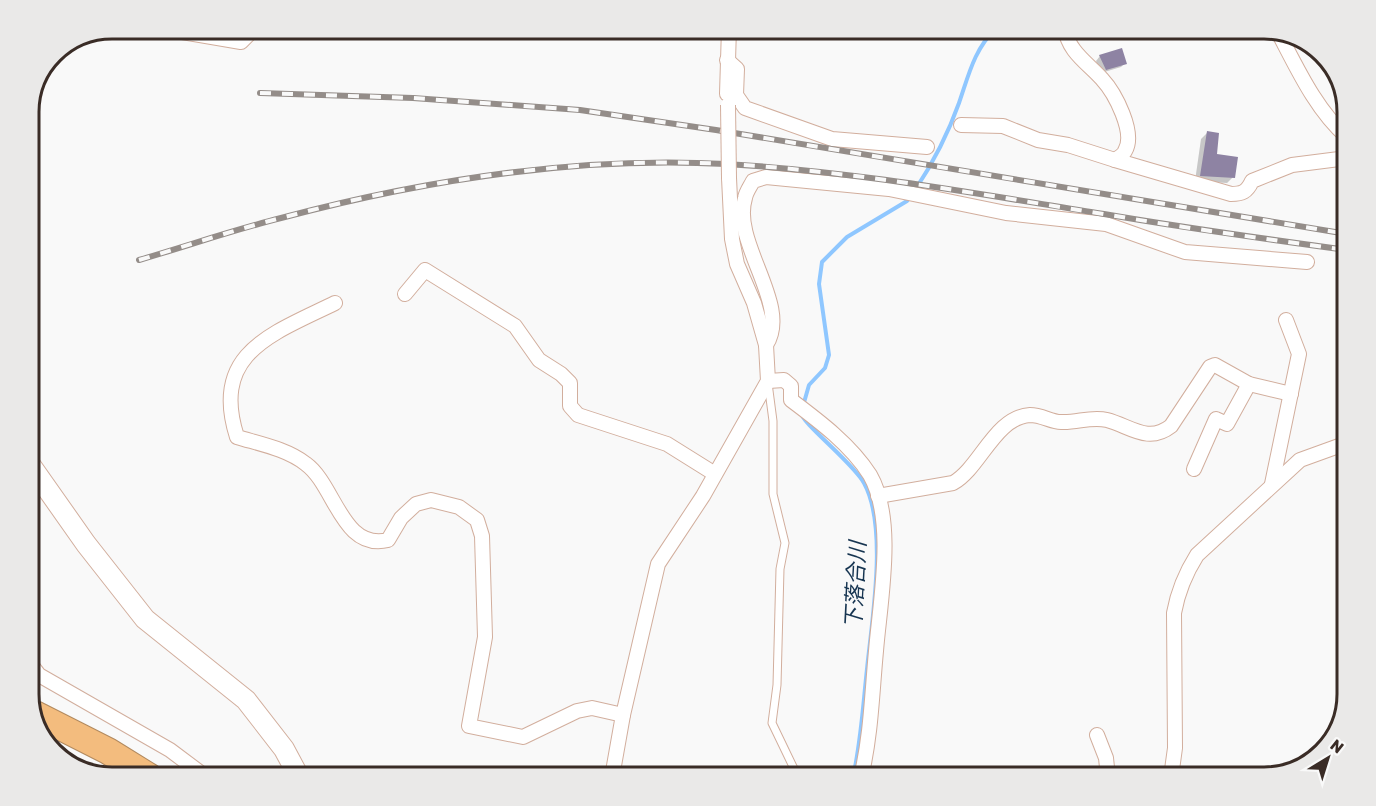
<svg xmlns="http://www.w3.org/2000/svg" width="1376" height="806" font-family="Rubik,'Noto Sans JP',sans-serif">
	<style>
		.shadow { fill: #0003 }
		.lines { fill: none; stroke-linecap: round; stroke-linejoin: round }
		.stream { stroke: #8fc7ff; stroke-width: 4 }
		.building { fill: #8e83a3 }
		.lane-casing { stroke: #d2ae9d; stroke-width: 9 }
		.street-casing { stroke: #d2ae9d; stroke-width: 16 }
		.secondary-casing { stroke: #d2ae9d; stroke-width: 22 }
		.highway-casing { stroke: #b28a5f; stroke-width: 28 }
		.lane { stroke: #fff; stroke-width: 7 }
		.street { stroke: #fff; stroke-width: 14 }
		.secondary { stroke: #fff; stroke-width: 20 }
		.highway { stroke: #f3bc7e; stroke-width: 26 }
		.rail-casing { stroke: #948d89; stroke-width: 6 }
		.rail { stroke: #f9f9f9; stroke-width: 4; stroke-dasharray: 11; stroke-linecap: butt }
		.street-bridge-casing { stroke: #d2ae9d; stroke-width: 16; stroke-linecap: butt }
		.street-bridge { stroke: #fff; stroke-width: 14 }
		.labels { text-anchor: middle; stroke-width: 5; stroke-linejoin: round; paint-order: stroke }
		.water-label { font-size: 22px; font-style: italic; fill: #173551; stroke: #f9f9f9 }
		.rim { fill: none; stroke: #3a2c26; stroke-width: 3 }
	</style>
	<rect width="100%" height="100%" fill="#f9f9f9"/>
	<g class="shadow">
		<path d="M1100 56 1125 63 1121 67 1101 73 1096 61Z"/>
		<path d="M1207 133 1215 155 1233 177 1227 183 1195 181 1201 139Z"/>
	</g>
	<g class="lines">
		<g class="stream">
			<path d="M915 190C933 163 948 134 959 103 969 74 974 50 996 28"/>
			<path d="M803 406 809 385 825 368 829 355 819 284 822 262 847 237 907 201 911 196"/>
			<path d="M801 413C801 422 855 465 864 483 888 527 872 619 867 669 863 705 861 742 853 777"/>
		</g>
	</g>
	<g class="building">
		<path d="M1122 48 1127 64 1106 70 1099 55Z"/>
		<path d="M1207 131 1219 133 1217 154 1238 157 1235 178 1200 176Z"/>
	</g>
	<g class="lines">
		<defs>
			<path id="lane" d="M768 383 773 421V494L785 543 780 569 777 685 772 723 798 777"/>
			<g id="street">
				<path d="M159 28 241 42 255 28"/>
				<path d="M1065 28C1068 52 1088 63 1102 79 1115 93 1136 133 1125 151 1124 154 1118 158 1115 160L1231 194C1242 194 1247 192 1252 181L1292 165 1347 158"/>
				<path d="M1278 32C1297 68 1316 110 1347 137"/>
				<path d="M727 60 737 69 736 95 745 108 832 139 927 147"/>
				<path d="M727 94 729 28"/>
				<path d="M961 125 1003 126 1038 140 1068 145 1115 160"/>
				<path d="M405 294 425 270 515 326 539 360 561 374 570 383V406L578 415 667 444 715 474"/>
				<path d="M335 303C272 334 210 353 237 437 260 444 287 449 306 464 335 485 342 551 388 540L401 518 416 504 431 500 459 507 477 520 482 536 485 637 469 726 523 737 577 711 592 708 623 715"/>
				<path d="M766 345C792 305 731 243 745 198 746 192 750 187 753 181L766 177 889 189 1006 213 1106 224 1185 252 1307 262"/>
				<path d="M768 381 784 380 791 386V400C819 421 851 445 870 475 896 520 880 601 876 651 872 693 871 736 861 777"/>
				<path d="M1194 469 1216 419 1227 424 1249 384"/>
				<path d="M1272 484 1299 354 1286 320"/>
				<path d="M878 496 953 483C980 468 995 417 1030 415 1042 415 1051 422 1061 422 1077 423 1091 416 1107 420 1130 426 1148 444 1171 426L1210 367 1215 365 1249 384 1291 394"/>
				<path d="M29 662 39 675 170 750 206 777"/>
				<path d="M1097 735 1106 758 1108 777"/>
				<path d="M612 777 623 715 658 564 703 496 768 381 766 345 754 303 737 264 732 239 729 178"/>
				<path d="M1171 777 1175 748 1174 613C1178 591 1185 574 1197 555L1300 460 1347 443"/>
			</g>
			<path id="secondary" d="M29 463 86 544 145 619 246 700 284 749 299 777"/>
			<path id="highway" d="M33 713 108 751 150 777"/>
		</defs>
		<use href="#lane" class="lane-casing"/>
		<use href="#street" class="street-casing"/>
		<use href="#secondary" class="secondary-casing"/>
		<use href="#highway" class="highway-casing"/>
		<use href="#lane" class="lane"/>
		<use href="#street" class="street"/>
		<use href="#secondary" class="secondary"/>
		<use href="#highway" class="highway"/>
		<defs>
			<g id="rail">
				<path d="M260 93 413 98 580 110 716 130 1347 234"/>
				<path d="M139 260C187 246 233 230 281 218 424 180 577 156 726 164 853 171 978 194 1104 214 1185 228 1266 239 1347 250"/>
			</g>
		</defs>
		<use href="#rail" class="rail-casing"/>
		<use href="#rail" class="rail"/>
		<defs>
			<path id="street-bridge" d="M728 105 729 178"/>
		</defs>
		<use href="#street-bridge" class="street-bridge-casing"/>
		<use href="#street-bridge" class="street-bridge"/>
	</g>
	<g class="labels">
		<g class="water-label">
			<text transform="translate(855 585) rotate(-87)" y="8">下落合川</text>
		</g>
	</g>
	<path d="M0 0H1376V806H0ZM112 39H1264A73 73 0 0 1 1337 112V694A73 73 0 0 1 1264 767H112A73 73 0 0 1 39 694V112A73 73 0 0 1 112 39Z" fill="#eae9e8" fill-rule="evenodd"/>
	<path class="rim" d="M112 39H1264A73 73 0 0 1 1337 112V694A73 73 0 0 1 1264 767H112A73 73 0 0 1 39 694V112A73 73 0 0 1 112 39Z"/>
	<g transform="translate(1328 758) rotate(38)" stroke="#f9f9f9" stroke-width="4.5" paint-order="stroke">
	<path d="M0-4.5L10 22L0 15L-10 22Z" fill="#3a2c26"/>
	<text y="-9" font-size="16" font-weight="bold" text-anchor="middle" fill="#3a2c26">N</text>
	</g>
</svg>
